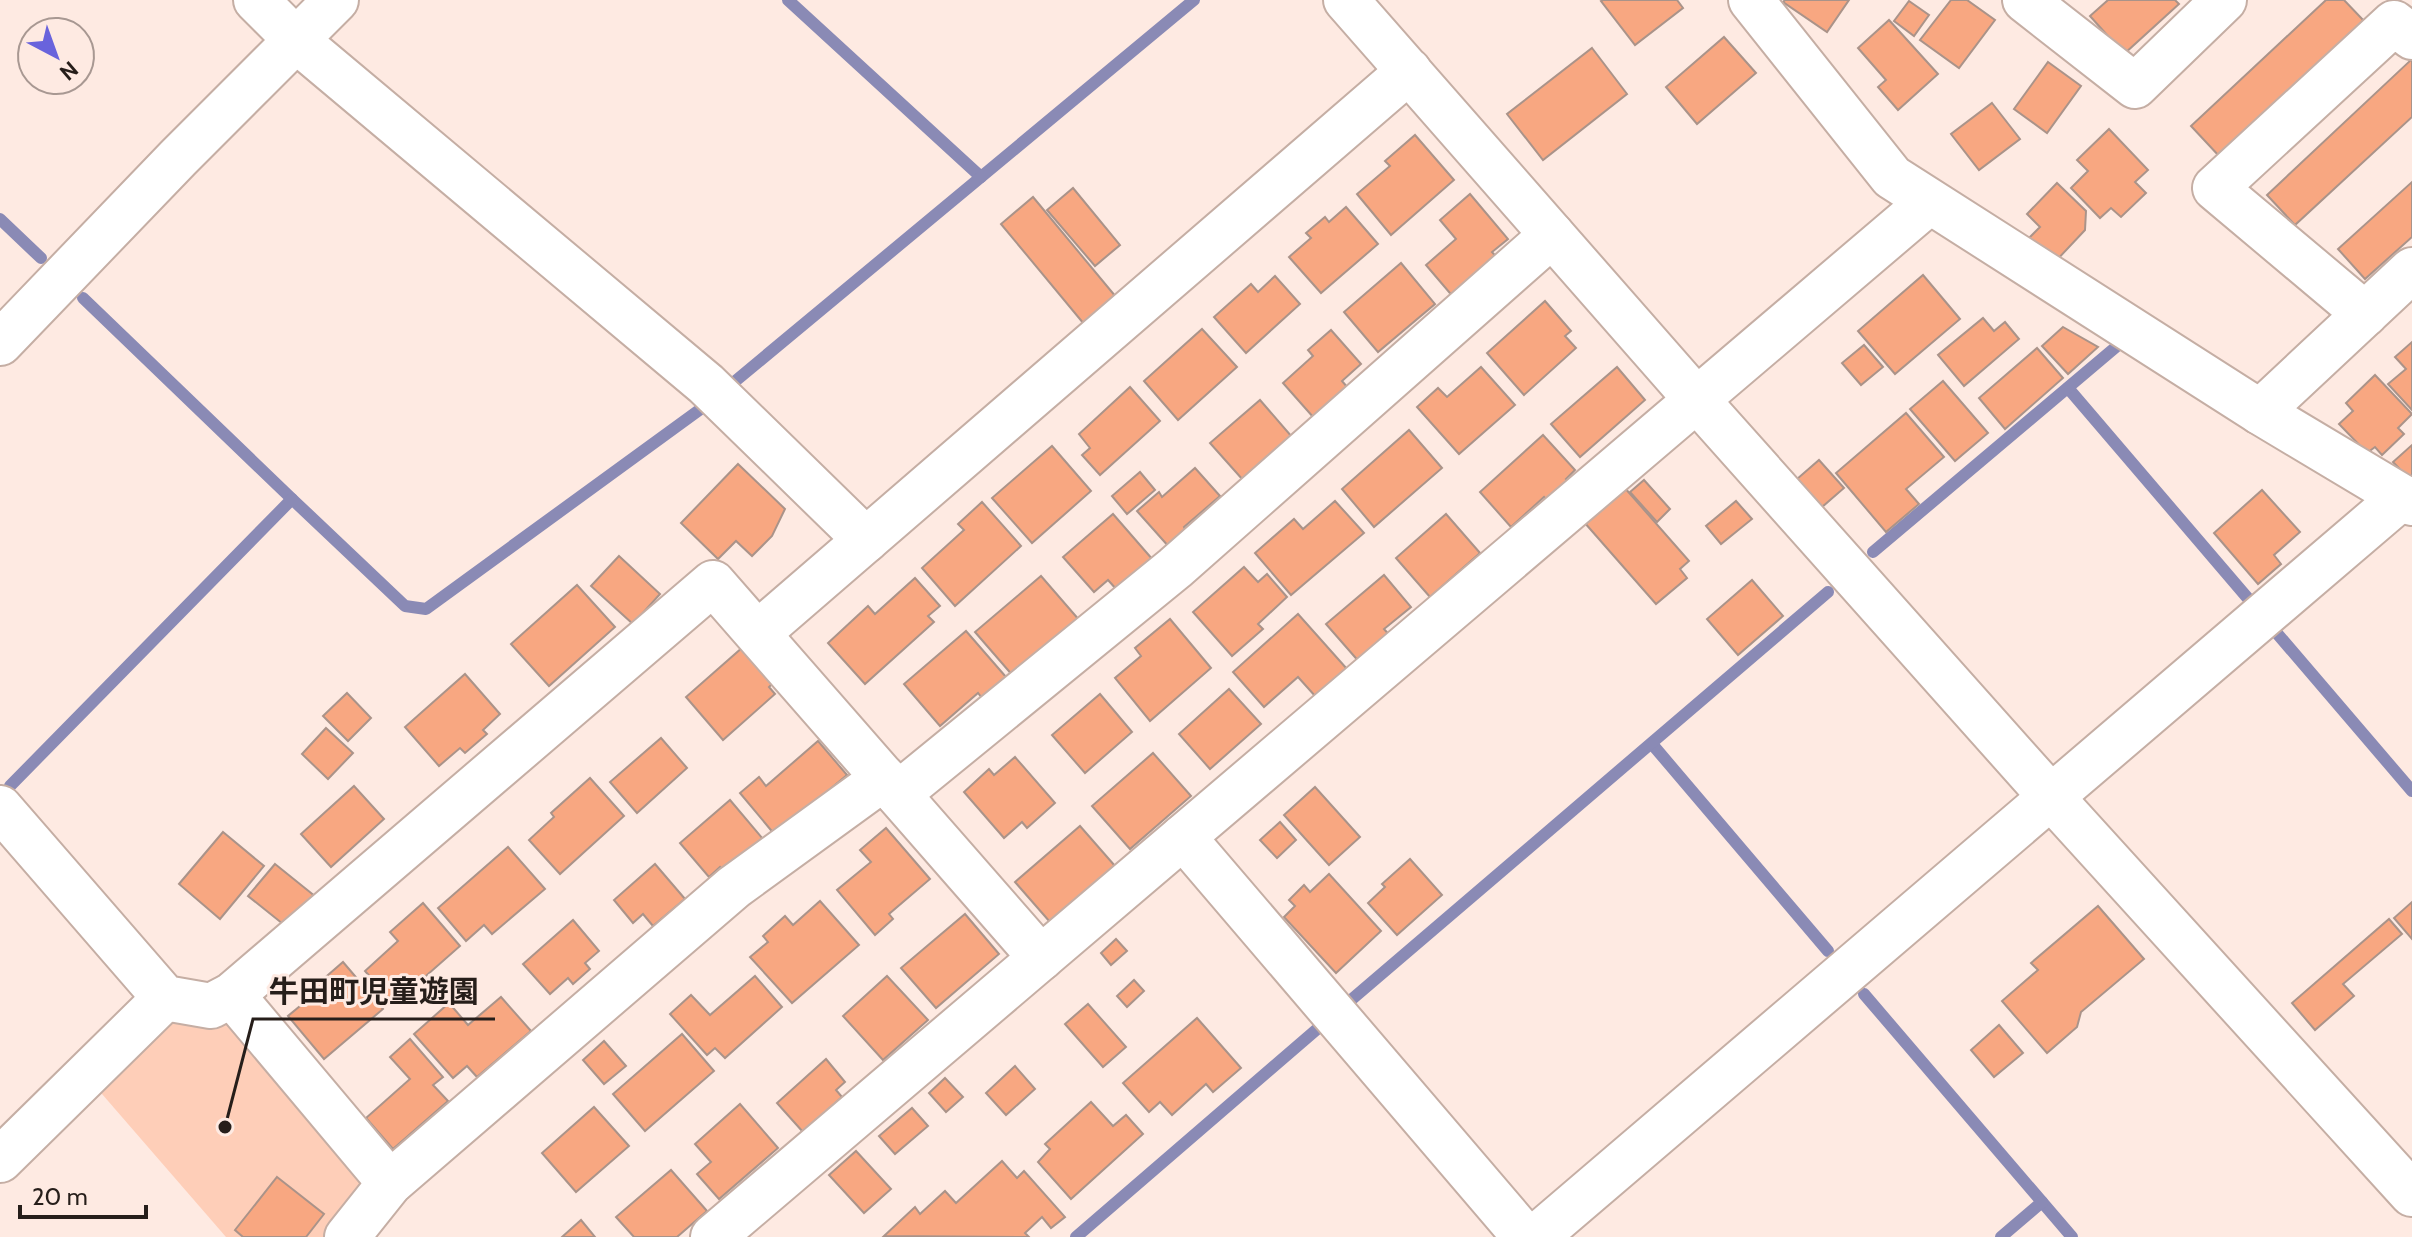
<svg xmlns="http://www.w3.org/2000/svg" width="2412" height="1237" font-family="Cabin,'Noto Sans JP',sans-serif">
	<style>
		.green { fill: #feceb8 }
		.lines { fill: none; stroke-linecap: round; stroke-linejoin: round }
		.stream { stroke: #8a8ab5; stroke-width: 12 }
		.building { fill: #f8a781; stroke: #aa9389; stroke-width: 2 }
		.street-casing { stroke: #c5aea4; stroke-width: 48 }
		.secondary-casing { stroke: #c5aea4; stroke-width: 48 }
		.street { stroke: #fff; stroke-width: 44 }
		.secondary { stroke: #fff; stroke-width: 44 }
		.leader { fill: none; stroke: #261e1a; stroke-width: 3 }
		.callout-dot { fill: #261e1a; stroke: #feeae2; stroke-width: 3 }
		.callout-label { font-size: 30px; text-anchor: middle; font-weight: bold; fill: #261e1a; stroke: #feeae2; stroke-width: 6; stroke-linejoin: round; paint-order: stroke }
	</style>
	<rect width="100%" height="100%" fill="#feeae2"/>
	<path class="green" d="M223 1017 361 1174 358 1201 327 1237H226L89 1079 148 1023Z"/>
	<g class="lines">
		<g class="stream">
			<path d="M788 0 981 177"/>
			<path d="M0 219 41 258"/>
			<path d="M83 298 292 499"/>
			<path d="M733 383 1194 0"/>
			<path d="M2068 388 2251 602"/>
			<path d="M1873 552 2123 341 2119 338"/>
			<path d="M2275 631 2412 791"/>
			<path d="M1652 744 1828 951"/>
			<path d="M10 786 292 499 405 606 426 609 702 408"/>
			<path d="M1864 994 2072 1237"/>
			<path d="M1351 1000 1828 592"/>
			<path d="M1076 1237 1316 1030"/>
			<path d="M2001 1237 2042 1202"/>
		</g>
	</g>
	<g class="building">
		<path d="M1603 0H1677L1683 8 1635 45 1601 1Z"/>
		<path d="M1785 0H1849L1827 32 1783 2Z"/>
		<path d="M1951 0H1967L1995 20 1959 68 1920 40Z"/>
		<path d="M2108 0H2175L2179 4 2124 54 2090 16Z"/>
		<path d="M2326 0H2344L2365 22 2220 157 2191 126Z"/>
		<path d="M1909 1 1929 15 1914 36 1894 21Z"/>
		<path d="M1889 20 1938 74 1898 110 1878 87 1886 80 1858 48Z"/>
		<path d="M1724 37 1756 73 1697 124 1666 87Z"/>
		<path d="M1592 48 1627 94 1543 160 1507 114Z"/>
		<path d="M2412 59V117L2295 225 2267 195Z"/>
		<path d="M2048 62 2081 86 2047 133 2014 109Z"/>
		<path d="M1992 103 2020 139 1979 170 1951 134Z"/>
		<path d="M2109 129 2148 170 2135 182 2146 193 2121 217 2111 208 2100 218 2071 188 2088 171 2077 160Z"/>
		<path d="M1415 135 1454 180 1391 235 1357 194 1390 166 1385 161Z"/>
		<path d="M2412 182V237L2365 279 2338 249Z"/>
		<path d="M2057 183 2086 211 2085 230 2054 263 2028 239 2040 227 2027 214Z"/>
		<path d="M1073 188 1120 245 1095 266 1047 210Z"/>
		<path d="M1470 194 1508 239 1492 252 1499 260 1455 299 1426 265 1456 239 1440 220Z"/>
		<path d="M1033 197 1116 297 1084 324 1001 224Z"/>
		<path d="M1346 207 1378 244 1321 293 1289 257 1311 238 1306 233 1325 217 1329 222Z"/>
		<path d="M1401 263 1435 304 1378 352 1344 312Z"/>
		<path d="M1923 275 1960 319 1895 374 1858 331Z"/>
		<path d="M1275 276 1300 304 1246 353 1214 317 1251 284 1258 292Z"/>
		<path d="M1545 301 1571 331 1565 336 1576 348 1524 395 1487 353Z"/>
		<path d="M1983 318 1994 331 2005 322 2019 339 1964 386 1938 355Z"/>
		<path d="M2063 327 2098 347 2068 374 2042 346Z"/>
		<path d="M1202 329 1237 367 1178 420 1144 381Z"/>
		<path d="M1331 330 1361 364 1342 381 1348 388 1314 418 1283 383 1313 356 1308 350Z"/>
		<path d="M2412 342V410L2388 384 2406 369 2395 357Z"/>
		<path d="M1864 345 1883 367 1861 385 1842 363Z"/>
		<path d="M2037 348 2063 378 2005 429 1979 398Z"/>
		<path d="M1481 367 1515 405 1459 454 1417 407 1438 388 1447 397Z"/>
		<path d="M1617 367 1645 400 1580 457 1551 424Z"/>
		<path d="M2375 375 2412 414 2398 428 2404 434 2382 455 2375 447 2367 453 2339 424 2353 411 2346 403Z"/>
		<path d="M1943 381 1988 433 1955 461 1910 409Z"/>
		<path d="M1130 387 1160 421 1100 475 1082 455 1090 448 1079 434Z"/>
		<path d="M1260 400 1292 437 1243 480 1210 443Z"/>
		<path d="M1906 413 1944 457 1906 489 1919 504 1886 532 1836 473Z"/>
		<path d="M1409 430 1442 468 1374 527 1342 489Z"/>
		<path d="M1543 435 1575 470 1566 479 1571 484 1550 504 1544 497 1511 527 1480 492Z"/>
		<path d="M2412 445V482L2393 462Z"/>
		<path d="M1052 446 1091 491 1032 543 992 498Z"/>
		<path d="M1819 460 1844 488 1822 507 1797 479Z"/>
		<path d="M738 464 785 509 772 536 752 556 736 541 718 559 681 523Z"/>
		<path d="M1195 468 1220 496 1184 527 1187 533 1170 548 1137 511 1159 492 1162 497Z"/>
		<path d="M1140 472 1155 490 1127 514 1112 496Z"/>
		<path d="M1644 480 1670 509 1657 522 1630 492Z"/>
		<path d="M1624 487 1689 561 1680 569 1687 578 1656 604 1584 522Z"/>
		<path d="M2262 490 2300 532 2274 555 2281 564 2258 584 2214 533Z"/>
		<path d="M1335 501 1364 533 1291 595 1255 553 1294 519 1303 529Z"/>
		<path d="M1736 501 1752 519 1721 544 1706 526Z"/>
		<path d="M982 502 1021 546 955 606 922 568 964 530 958 524Z"/>
		<path d="M1113 514 1153 560 1117 590 1108 580 1094 592 1063 557Z"/>
		<path d="M1446 514 1480 553 1430 597 1396 558Z"/>
		<path d="M619 556 660 594 633 624 591 586Z"/>
		<path d="M1244 567 1258 582 1267 574 1287 597 1258 624 1263 629 1232 656 1193 612Z"/>
		<path d="M1384 575 1411 607 1384 629 1392 638 1361 664 1326 624Z"/>
		<path d="M1041 576 1080 621 1014 677 975 632Z"/>
		<path d="M915 578 940 606 928 616 934 622 865 684 828 643 868 606 875 614Z"/>
		<path d="M1752 580 1783 616 1738 655 1707 619Z"/>
		<path d="M577 585 615 627 549 686 511 644Z"/>
		<path d="M1298 614 1347 669 1316 697 1298 677 1264 707 1233 672Z"/>
		<path d="M1170 619 1211 668 1150 721 1115 678 1141 656 1135 648Z"/>
		<path d="M966 631 1006 677 982 698 978 693 940 726 904 684Z"/>
		<path d="M743 647 774 682 769 687 775 694 723 740 686 697Z"/>
		<path d="M465 674 500 714 483 730 487 734 465 753 460 748 439 766 405 727Z"/>
		<path d="M1229 689 1261 724 1210 769 1179 734Z"/>
		<path d="M347 693 371 718 348 741 323 716Z"/>
		<path d="M1100 694 1132 732 1085 773 1052 735Z"/>
		<path d="M326 728 353 753 328 779 302 754Z"/>
		<path d="M661 738 687 768 637 813 610 782Z"/>
		<path d="M818 741 847 775 775 835 740 793 759 777 766 786Z"/>
		<path d="M1153 753 1191 796 1130 849 1092 806Z"/>
		<path d="M1015 757 1055 803 1027 828 1022 822 1004 838 964 792 989 769 994 775Z"/>
		<path d="M590 778 624 816 560 874 529 840 554 817 551 813Z"/>
		<path d="M354 786 384 819 331 867 301 834Z"/>
		<path d="M1315 787 1360 837 1329 865 1284 815Z"/>
		<path d="M730 800 768 845 729 878 720 867 709 877 680 843Z"/>
		<path d="M1280 822 1296 840 1277 858 1260 840Z"/>
		<path d="M1080 826 1115 866 1050 922 1015 882Z"/>
		<path d="M886 828 930 879 889 914 893 919 875 935 837 890 871 862 860 850Z"/>
		<path d="M223 832 264 866 220 919 179 884Z"/>
		<path d="M508 847 545 889 492 934 484 925 466 941 438 908Z"/>
		<path d="M1410 859 1442 895 1397 935 1368 903 1385 887 1382 884Z"/>
		<path d="M275 864 316 897 283 924 248 896Z"/>
		<path d="M655 864 685 899 653 926 643 914 633 923 614 900Z"/>
		<path d="M1329 874 1381 931 1336 973 1284 917 1295 906 1289 900 1304 885 1310 892Z"/>
		<path d="M820 901 859 945 792 1003 750 957 768 942 763 936 785 916 793 925Z"/>
		<path d="M2412 902V939L2394 918Z"/>
		<path d="M423 903 460 946 394 1004 365 971 398 941 390 932Z"/>
		<path d="M2098 906 2144 959 2081 1012 2077 1027 2047 1053 2002 1001 2038 970 2031 963Z"/>
		<path d="M965 914 999 954 936 1008 901 968Z"/>
		<path d="M2389 919 2402 934 2343 984 2354 996 2315 1030 2292 1003Z"/>
		<path d="M573 920 599 951 585 963 590 969 573 984 568 978 550 994 523 964Z"/>
		<path d="M1116 939 1127 951 1111 965 1101 953Z"/>
		<path d="M343 962 383 1009 324 1059 288 1016 317 992 313 988Z"/>
		<path d="M755 976 782 1007 725 1058 715 1048 707 1055 670 1014 691 995 710 1015Z"/>
		<path d="M887 976 928 1020 883 1060 843 1016Z"/>
		<path d="M1134 980 1144 991 1127 1007 1117 996Z"/>
		<path d="M501 997 531 1031 477 1077 467 1066 453 1078 414 1034 449 1003 468 1025Z"/>
		<path d="M1088 1004 1126 1047 1103 1067 1065 1024Z"/>
		<path d="M1197 1018 1241 1068 1213 1092 1206 1084 1172 1115 1160 1102 1149 1112 1123 1083Z"/>
		<path d="M1999 1025 2023 1053 1994 1077 1971 1050Z"/>
		<path d="M682 1034 714 1071 645 1131 613 1094Z"/>
		<path d="M410 1039 443 1077 433 1085 448 1101 393 1149 366 1118 410 1079 390 1057Z"/>
		<path d="M604 1041 626 1066 604 1084 583 1060Z"/>
		<path d="M826 1059 845 1082 836 1090 842 1097 803 1132 777 1103Z"/>
		<path d="M1015 1066 1035 1089 1006 1115 986 1093Z"/>
		<path d="M945 1078 963 1097 946 1112 929 1093Z"/>
		<path d="M1091 1102 1113 1126 1126 1115 1143 1134 1071 1199 1038 1162 1050 1149 1045 1144Z"/>
		<path d="M740 1104 778 1148 719 1199 697 1174 711 1162 695 1144Z"/>
		<path d="M594 1107 629 1146 576 1192 542 1153Z"/>
		<path d="M912 1108 928 1126 895 1154 879 1136Z"/>
		<path d="M856 1151 891 1189 864 1213 829 1175Z"/>
		<path d="M1002 1161 1017 1178 1024 1171 1065 1217 1051 1228 1042 1217 1025 1233 1029 1237 884 1236 915 1207 920 1214 945 1191 956 1203Z"/>
		<path d="M671 1170 707 1211 677 1237H634L616 1217Z"/>
		<path d="M277 1177 324 1214 306 1237H243L235 1230Z"/>
		<path d="M581 1220 595 1237H562Z"/>
	</g>
	<g class="lines">
		<defs>
			<g id="street">
				<path d="M256 0 296 40 706 384 866 540"/>
				<path d="M1751 0 1892 177 2260 412 2412 503"/>
				<path d="M2025 0 2135 86 2224 0"/>
				<path d="M2365 314 2215 188 2394 23 2412 37"/>
				<path d="M0 343 178 158 336 0"/>
				<path d="M2260 412 2412 270"/>
				<path d="M758 633 1409 71"/>
				<path d="M898 794 1175 568 1552 235"/>
				<path d="M0 808 165 998 211 1006 232 995 713 583 1041 958"/>
				<path d="M1183 837 1525 1237"/>
				<path d="M232 995 390 1183"/>
				<path d="M0 1160 165 998"/>
				<path d="M347 1237 390 1183 734 887 884 778"/>
				<path d="M713 1237 1929 202"/>
				<path d="M1536 1237 2402 497"/>
			</g>
			<path id="secondary" d="M1346 0 1696 399 2051 797 2412 1194"/>
		</defs>
		<use href="#street" class="street-casing"/>
		<use href="#secondary" class="secondary-casing"/>
		<use href="#street" class="street"/>
		<use href="#secondary" class="secondary"/>
	</g>
	<path class="leader" d="M225 1127L253 1019H495"/>
	<circle class="callout-dot" cx="225" cy="1127" r="8"/>
	<g class="callout-label">
		<text x="374" y="1002">牛田町児童遊園</text>
	</g>
	<g transform="translate(56 56) rotate(139)"><circle r="38" fill="#feeae2" stroke="#a89892" stroke-width="2"/>
	<path d="M0-6L14 30L0 20L-14 30Z" fill="#6963dc"/>
	<text y="-12" font-size="22" font-weight="bold" text-anchor="middle" fill="#261e1a">N</text>
	</g>
	<path d="M20 1205v12h126v-12" fill="none" stroke="#261e1a" stroke-width="4"/>
	<text x="32" y="1205" font-size="24" fill="#261e1a" stroke="#feeae2" stroke-width="6" paint-order="stroke">20 m</text>
</svg>
